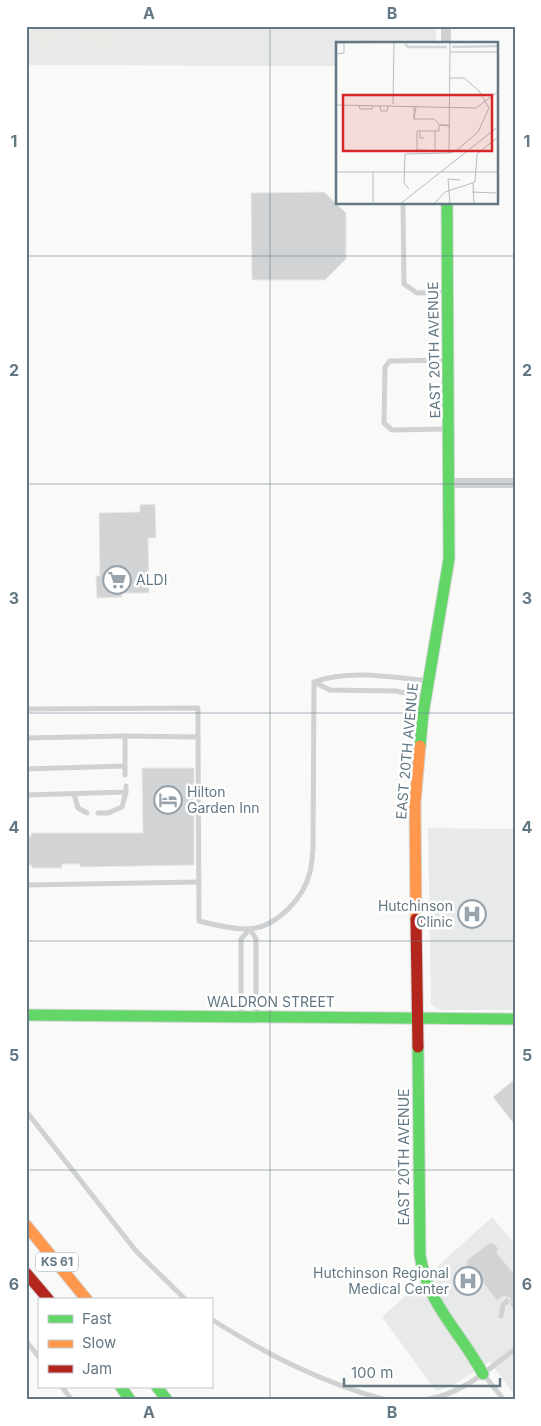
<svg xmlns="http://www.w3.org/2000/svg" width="541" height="1426" font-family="Inter,sans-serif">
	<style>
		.built { fill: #e8e9e9 }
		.green { fill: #e8ebe5 }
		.building { fill: #d1d3d4; stroke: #e8e8e8 }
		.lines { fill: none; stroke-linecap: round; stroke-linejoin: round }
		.fast-casing { stroke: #d5d6d6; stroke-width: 13 }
		.slow-casing { stroke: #d5d6d6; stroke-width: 13 }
		.jam-casing { stroke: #d5d6d6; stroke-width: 13 }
		.lane { stroke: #cfd1d2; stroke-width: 5 }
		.street { stroke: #cfd1d2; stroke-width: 10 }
		.fast { stroke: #63d668; stroke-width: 11 }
		.slow { stroke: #ff974d; stroke-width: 11 }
		.jam { stroke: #b3261e; stroke-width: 11 }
		.grid { fill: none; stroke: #637784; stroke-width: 1; stroke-opacity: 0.55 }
		.labels { text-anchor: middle; stroke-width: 5; stroke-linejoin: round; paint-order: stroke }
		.shield { fill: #fff; stroke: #92a0a9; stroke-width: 1 }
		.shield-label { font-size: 12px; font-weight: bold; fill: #637784 }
		.street-label { font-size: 14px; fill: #637784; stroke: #fff }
		.poi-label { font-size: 14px; fill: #637784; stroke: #fff; text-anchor: start }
		.inset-river { fill: none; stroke: #ced7d9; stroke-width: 2.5 }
		.inset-road { fill: none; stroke: #b4bdc3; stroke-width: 1 }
		.view { fill: #d62828; fill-opacity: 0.15; stroke: #d62828; stroke-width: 2.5 }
		.inset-edge { fill: none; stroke: #637784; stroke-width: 2.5 }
		.neatline { fill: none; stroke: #637784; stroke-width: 2 }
		.grid-label { font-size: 16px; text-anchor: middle; font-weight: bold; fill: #637784 }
	</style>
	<rect width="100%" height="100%" fill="#f9f9f8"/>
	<g class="built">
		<path d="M26 26H436V44H337V66L26 65Z"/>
		<path d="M428 828 515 829V1010H445L438 1009 431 1004Z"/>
		<path d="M492 1217 515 1244V1396L490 1362 451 1386 436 1391 382 1317Z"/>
	</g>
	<g class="green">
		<path d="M26 27H56L55 45 26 44Z"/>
		<path d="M76 27H113V45L75 44Z"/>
	</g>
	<g class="building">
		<path d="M324 192 346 213V259L325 280H252L251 193Z"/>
		<path d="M155 504 156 538H148L149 593H122V597L97 598 96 576H100L99 513 140 512V505Z"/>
		<path d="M142 768H194V865L80 867V864H62V868H32V865H26V837H31V833H143Z"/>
		<path d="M515 1079V1125L493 1097Z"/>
		<path d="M489 1243H494L498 1248 497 1253 515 1275V1311L510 1305V1298L503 1296 497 1301 475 1272 471 1271 466 1265 467 1260Z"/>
	</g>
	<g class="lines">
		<defs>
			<g id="fast">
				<path d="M420 746 423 714 449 559 447 204"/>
				<path d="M26 1015 515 1019"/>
				<path d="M418 1047 420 1255C428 1306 460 1331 483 1374"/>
				<path d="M121 1387 130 1400"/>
				<path d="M157 1387 167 1400"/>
			</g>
			<g id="slow">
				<path d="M416 919 415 803 420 746"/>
				<path d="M26 1225 87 1300"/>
			</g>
			<g id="jam">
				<path d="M416 919 418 1047"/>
				<path d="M26 1273 49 1300"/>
			</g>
		</defs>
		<use href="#fast" class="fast-casing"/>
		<use href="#slow" class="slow-casing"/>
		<use href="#jam" class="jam-casing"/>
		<g class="lane">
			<path d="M403 204 404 284 417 293 446 292"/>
			<path d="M448 360 390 361 385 367 384 423 392 430 448 429"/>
			<path d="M424 697 396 691 330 690 314 682C349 669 392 677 428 681"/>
			<path d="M26 709 198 708V737"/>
			<path d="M26 738 125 736"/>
			<path d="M26 769 125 766"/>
			<path d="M125 775V736L198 737 199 921C215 925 231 929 248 929 276 928 304 898 310 872 312 865 312 857 313 849L314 682"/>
			<path d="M74 794 78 808 87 813"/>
			<path d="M26 795 126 792V786"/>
			<path d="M98 813H108L122 807 126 792"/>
			<path d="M26 885 199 882"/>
			<path d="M241 1016V939L250 929 256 939V1016"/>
			<path d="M26 1111 136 1251 186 1300"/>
			<path d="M501 1316 503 1305 507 1301"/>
			<path d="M211 1319C268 1355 320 1382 386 1400"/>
			<path d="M26 1341 39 1357"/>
			<path d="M484 1375 504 1400"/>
			<path d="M62 1387 72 1400"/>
			<path d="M424 1400C461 1395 486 1371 515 1349"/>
		</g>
		<g class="street">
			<path d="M446 26V44"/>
			<path d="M450 483H515"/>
		</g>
		<use href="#fast" class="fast"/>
		<use href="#slow" class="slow"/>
		<use href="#jam" class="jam"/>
	</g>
	<path class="grid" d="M270 26V1400M26 256H515M26 484H515M26 713H515M26 941H515M26 1170H515"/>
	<defs>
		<symbol id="supermarket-ring" viewBox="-11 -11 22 22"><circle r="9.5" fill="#fff" stroke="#98a4ad" stroke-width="1.5"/><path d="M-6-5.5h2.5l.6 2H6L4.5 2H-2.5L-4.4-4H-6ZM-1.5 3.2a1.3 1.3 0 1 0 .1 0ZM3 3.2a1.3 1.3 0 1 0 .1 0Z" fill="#98a4ad"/></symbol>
		<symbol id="hotel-ring" viewBox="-11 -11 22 22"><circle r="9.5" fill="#fff" stroke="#98a4ad" stroke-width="1.5"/><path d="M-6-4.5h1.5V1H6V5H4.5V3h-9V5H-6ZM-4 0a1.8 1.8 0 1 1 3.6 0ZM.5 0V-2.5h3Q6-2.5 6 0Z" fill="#98a4ad"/></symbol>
		<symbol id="hospital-ring" viewBox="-11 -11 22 22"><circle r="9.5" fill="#fff" stroke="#98a4ad" stroke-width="1.5"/><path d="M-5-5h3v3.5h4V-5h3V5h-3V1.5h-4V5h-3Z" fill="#98a4ad"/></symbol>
	</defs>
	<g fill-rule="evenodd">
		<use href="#supermarket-ring" x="101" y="564" width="32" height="32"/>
		<use href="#hotel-ring" x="152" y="784" width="32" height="32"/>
		<use href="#hospital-ring" x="456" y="898" width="32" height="32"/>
		<use href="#hospital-ring" x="452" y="1265" width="32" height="32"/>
	</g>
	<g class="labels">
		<rect class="shield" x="36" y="1252.5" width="42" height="19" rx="4"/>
		<g class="shield-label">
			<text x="57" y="1266">KS 61</text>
		</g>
		<g class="street-label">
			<text transform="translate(434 350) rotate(-91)" y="5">EAST 20TH AVENUE</text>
			<text transform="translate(407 751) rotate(-85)" y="5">EAST 20TH AVENUE</text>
			<text x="271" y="1007">WALDRON STREET</text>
			<text transform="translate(404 1157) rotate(-90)" y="5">EAST 20TH AVENUE</text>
		</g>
		<g class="poi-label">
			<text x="136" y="585">ALDI</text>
			<text x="187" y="797">Hilton<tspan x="187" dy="16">Garden Inn</tspan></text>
			<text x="453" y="911" text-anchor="end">Hutchinson<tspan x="453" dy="16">Clinic</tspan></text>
			<text x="449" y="1278" text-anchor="end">Hutchinson Regional<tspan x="449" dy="16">Medical Center</tspan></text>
		</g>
	</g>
	<g transform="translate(336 42)">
		<rect width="162" height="162" fill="#f9f9f8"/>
		<path class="inset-river" d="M69 2 72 5H111M116 5 163 4"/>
		<path class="inset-road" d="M0 1 70 0M114 10H163M0 12 8 11V1M57 62 58 0M0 63 140 66 163 49M23 63 24 67H36L37 63M44 63 45 69H51L52 63M78 65V77L80 65M78 77H98L103 82V89H84V96H88M113 84 104 83H113M84 89H81V108H90M99 89V111M113 111 120 109 142 90 153 66 143 49 128 36H113M0 130H163M137 141 138 162M73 147 68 141 69 112 113 111 114 0M136 150 160 151M37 160V130M64 162 163 84M98 162 109 150 139 140 141 112 163 94M114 162 112 137 124 138"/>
		<path class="view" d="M7 53H156V109H7Z"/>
		<rect width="162" height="162" class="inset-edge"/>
	</g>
	<rect width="541" height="1426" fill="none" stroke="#ffffff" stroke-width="55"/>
	<rect x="38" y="1298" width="175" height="90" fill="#ffffff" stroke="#c1c9ce"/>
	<rect x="48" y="1315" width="25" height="8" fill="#63d668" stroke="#c1c9ce"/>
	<text x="82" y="1324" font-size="15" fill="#637784">Fast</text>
	<rect x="48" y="1340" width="25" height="8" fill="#ff974d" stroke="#c1c9ce"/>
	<text x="82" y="1348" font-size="15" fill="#637784">Slow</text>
	<rect x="48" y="1365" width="25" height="8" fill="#b3261e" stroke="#c1c9ce"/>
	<text x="82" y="1374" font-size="15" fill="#637784">Jam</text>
	<path d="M344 1378v8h156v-8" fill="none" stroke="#637784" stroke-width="2.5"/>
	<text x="351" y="1378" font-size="15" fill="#637784" stroke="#ffffff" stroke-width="4" paint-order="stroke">100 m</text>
	<rect x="28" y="28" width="486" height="1370" class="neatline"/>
	<g class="grid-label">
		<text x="149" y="19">A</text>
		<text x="392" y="19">B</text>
		<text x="14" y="147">1</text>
		<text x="527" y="147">1</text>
		<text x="14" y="376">2</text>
		<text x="527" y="376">2</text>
		<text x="14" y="604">3</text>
		<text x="527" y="604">3</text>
		<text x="14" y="833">4</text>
		<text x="527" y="833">4</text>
		<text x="14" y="1061">5</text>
		<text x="527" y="1061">5</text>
		<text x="14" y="1290">6</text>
		<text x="527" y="1290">6</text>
		<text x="149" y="1418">A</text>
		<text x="392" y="1418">B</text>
	</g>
</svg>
